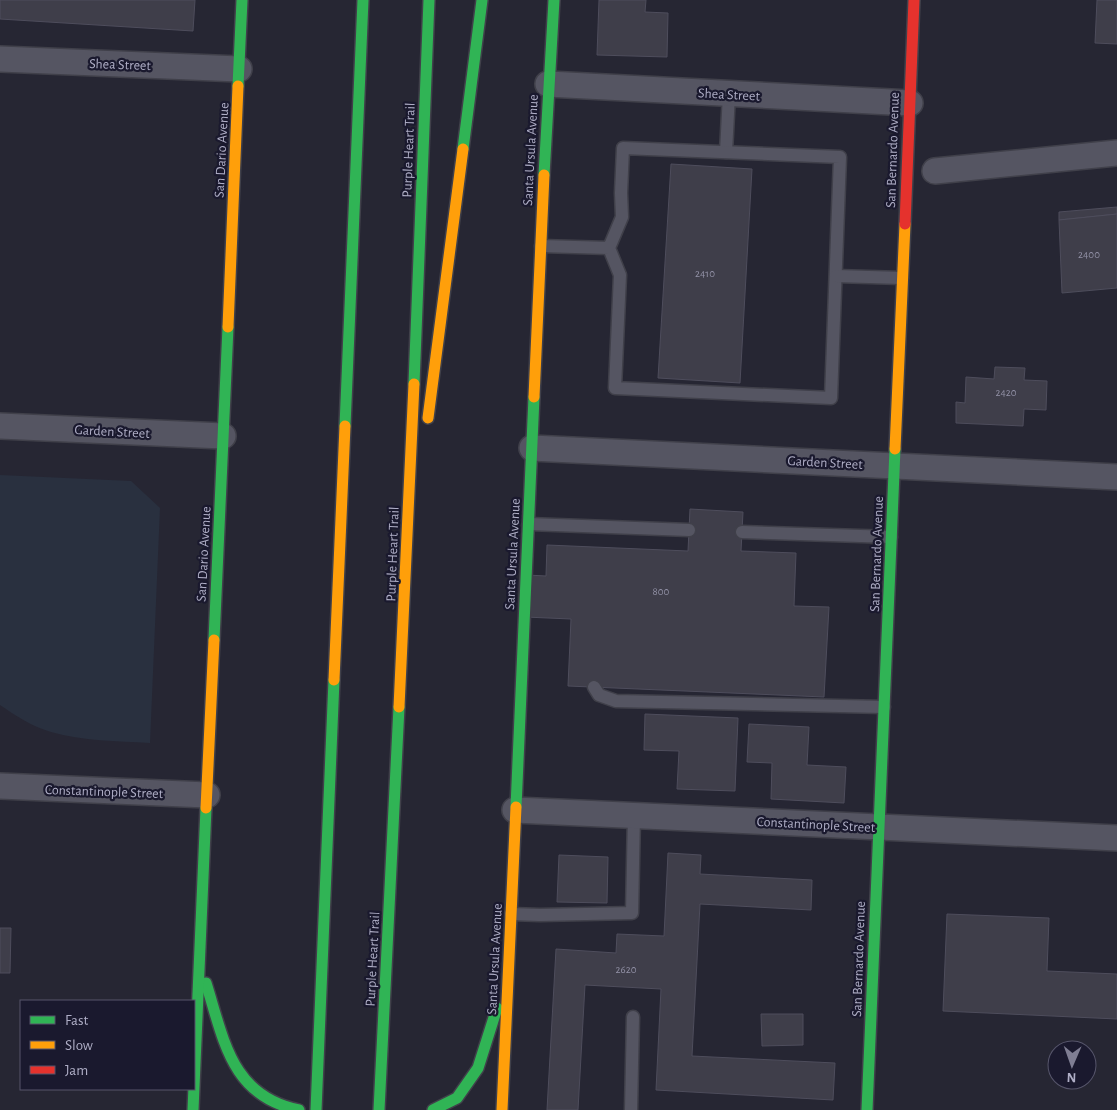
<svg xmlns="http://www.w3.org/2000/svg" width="1117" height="1110" font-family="'Alegreya Sans',sans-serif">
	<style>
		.green { fill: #29303f }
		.building { fill: #3f3e4a; stroke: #4e4d5c }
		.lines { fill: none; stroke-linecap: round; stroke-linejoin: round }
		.lane-casing { stroke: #40404a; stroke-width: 15 }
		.street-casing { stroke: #40404a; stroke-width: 28 }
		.fast-casing { stroke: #40404a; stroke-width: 14 }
		.slow-casing { stroke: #40404a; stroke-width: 14 }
		.jam-casing { stroke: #40404a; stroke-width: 14 }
		.lane { stroke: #555562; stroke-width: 12 }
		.street { stroke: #555562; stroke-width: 25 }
		.fast { stroke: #30b455; stroke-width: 11 }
		.slow { stroke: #ff9f0a; stroke-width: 11 }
		.jam { stroke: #e5322d; stroke-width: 11 }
		.labels { text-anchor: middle; stroke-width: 4.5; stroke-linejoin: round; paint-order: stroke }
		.number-label { font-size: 11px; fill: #9392a7 }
		.street-label { font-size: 14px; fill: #afaec6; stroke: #1a192e }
	</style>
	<rect width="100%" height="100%" fill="#262633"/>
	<path class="green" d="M0 475 131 481 160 508 150 743C117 741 83 741 51 732 33 727 16 716 0 705Z"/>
	<g class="building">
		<path d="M0 0H195L193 31 0 19Z"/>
		<path d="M599 0H646L645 12 668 13 667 57 597 55Z"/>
		<path d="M1097 0H1117V44L1095 43Z"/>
		<path d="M671 164 752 169 740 383 658 378Z"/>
		<path d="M1117 207V214L1059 220V212Z"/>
		<path d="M1117 214V288L1062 293 1059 220Z"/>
		<path d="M995 367 1025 368 1024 380 1047 381 1046 410 1024 409 1023 426 956 423V402L965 403 966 377 994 379Z"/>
		<path d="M690 509 743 512 741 551 796 553 794 606 829 607 824 697 568 686 571 619 525 617 527 575 546 576 547 545 688 551Z"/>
		<path d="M645 714 738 718 735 791 677 789 679 751 644 750Z"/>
		<path d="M749 724 809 727 807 765 846 767 844 803 771 799 772 763 747 762Z"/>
		<path d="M668 853 701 855 700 874 812 880 811 910 700 904 692 1056 835 1063 833 1100 656 1090 661 989 585 985 578 1110H547L556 949 616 953 617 934 664 936Z"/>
		<path d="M559 855 608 857 607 903 557 902Z"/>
		<path d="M947 914 1049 918 1047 971 1117 974V1019L943 1011Z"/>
		<path d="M0 928H11L10 973H0Z"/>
		<path d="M761 1014H803V1045L762 1046Z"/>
	</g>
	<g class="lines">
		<defs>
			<g id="lane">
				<path d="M726 152 729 94"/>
				<path d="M541 246 609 248 620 275 615 388 831 398 840 157 623 148 621 193 622 217 609 248"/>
				<path d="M836 276 902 278"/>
				<path d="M529 524 689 530"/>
				<path d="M742 532 891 537"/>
				<path d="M594 687 599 695 616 701 884 707"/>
				<path d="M511 914 540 915 632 913 634 815"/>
				<path d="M631 1110 633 1017"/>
			</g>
			<g id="street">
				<path d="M0 59 239 69"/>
				<path d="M548 84 910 103"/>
				<path d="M935 171 1117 153"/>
				<path d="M0 426 223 436"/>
				<path d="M532 448 1117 477"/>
				<path d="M0 786 207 795"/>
				<path d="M515 810 1117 838"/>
			</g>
			<g id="fast">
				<path d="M238 86 242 0"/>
				<path d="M463 149 482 0"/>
				<path d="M544 175 554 0"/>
				<path d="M414 384 429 0"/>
				<path d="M345 426 363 0"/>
				<path d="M214 640 228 327"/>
				<path d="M516 807 534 397"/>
				<path d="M206 983C224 1040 231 1096 299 1110"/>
				<path d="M193 1110 206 808"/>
				<path d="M316 1110 334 680"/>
				<path d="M379 1110 399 707"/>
				<path d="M433 1110 457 1098 478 1068 497 1008"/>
				<path d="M867 1110 895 449"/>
			</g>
			<g id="slow">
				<path d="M228 327 238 86"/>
				<path d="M534 397 544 175"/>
				<path d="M428 418 463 149"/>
				<path d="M895 449 905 224"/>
				<path d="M334 680 345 426"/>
				<path d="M399 707 414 384"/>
				<path d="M206 808 214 640"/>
				<path d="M502 1110 516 807"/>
			</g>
			<path id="jam" d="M905 224 914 0"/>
		</defs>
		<use href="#lane" class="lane-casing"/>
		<use href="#street" class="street-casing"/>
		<use href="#fast" class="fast-casing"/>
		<use href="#slow" class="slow-casing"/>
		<use href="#jam" class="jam-casing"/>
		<use href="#lane" class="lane"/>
		<use href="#street" class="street"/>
		<use href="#fast" class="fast"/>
		<use href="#slow" class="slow"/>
		<use href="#jam" class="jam"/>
	</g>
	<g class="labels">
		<g class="number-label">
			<text x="1089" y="258">2400</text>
			<text x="705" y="277">2410</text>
			<text x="1006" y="396">2420</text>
			<text x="661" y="595">800</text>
			<text x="626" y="973">2620</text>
		</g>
		<g class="street-label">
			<text transform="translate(120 64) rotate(2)" y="5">Shea Street</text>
			<text transform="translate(729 94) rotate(3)" y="5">Shea Street</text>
			<text transform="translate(221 150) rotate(-87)" y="5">San Dario Avenue</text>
			<text transform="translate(408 150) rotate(-88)" y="5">Purple Heart Trail</text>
			<text transform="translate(530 150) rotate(-87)" y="5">Santa Ursula Avenue</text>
			<text transform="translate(892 150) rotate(-88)" y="5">San Bernardo Avenue</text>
			<text transform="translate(112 431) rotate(3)" y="5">Garden Street</text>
			<text transform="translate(825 462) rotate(3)" y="5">Garden Street</text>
			<text transform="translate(203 554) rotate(-87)" y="5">San Dario Avenue</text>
			<text transform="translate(392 554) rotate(-88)" y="5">Purple Heart Trail</text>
			<text transform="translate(512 554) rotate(-87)" y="5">Santa Ursula Avenue</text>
			<text transform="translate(876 554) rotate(-88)" y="5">San Bernardo Avenue</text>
			<text transform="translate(104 791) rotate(2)" y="5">Constantinople Street</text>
			<text transform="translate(816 824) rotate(3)" y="5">Constantinople Street</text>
			<text transform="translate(372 959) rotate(-87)" y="5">Purple Heart Trail</text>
			<text transform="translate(494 959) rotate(-87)" y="5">Santa Ursula Avenue</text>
			<text transform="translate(858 959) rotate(-88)" y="5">San Bernardo Avenue</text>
		</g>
	</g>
	<rect x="20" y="1000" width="175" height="90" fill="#1a192e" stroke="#56556b"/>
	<rect x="30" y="1016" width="25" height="8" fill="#30b455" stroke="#56556b"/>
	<text x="65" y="1025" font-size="15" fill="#afaec6">Fast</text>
	<rect x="30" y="1041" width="25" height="8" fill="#ff9f0a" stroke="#56556b"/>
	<text x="65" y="1050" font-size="15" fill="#afaec6">Slow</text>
	<rect x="30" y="1066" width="25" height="8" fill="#e5322d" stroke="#56556b"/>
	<text x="65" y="1075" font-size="15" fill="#afaec6">Jam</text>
	<g transform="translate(1072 1065) rotate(182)"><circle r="24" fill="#1a192e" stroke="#56556b"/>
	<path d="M0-4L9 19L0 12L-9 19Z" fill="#7f7e93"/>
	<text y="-8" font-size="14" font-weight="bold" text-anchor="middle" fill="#afaec6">N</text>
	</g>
</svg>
